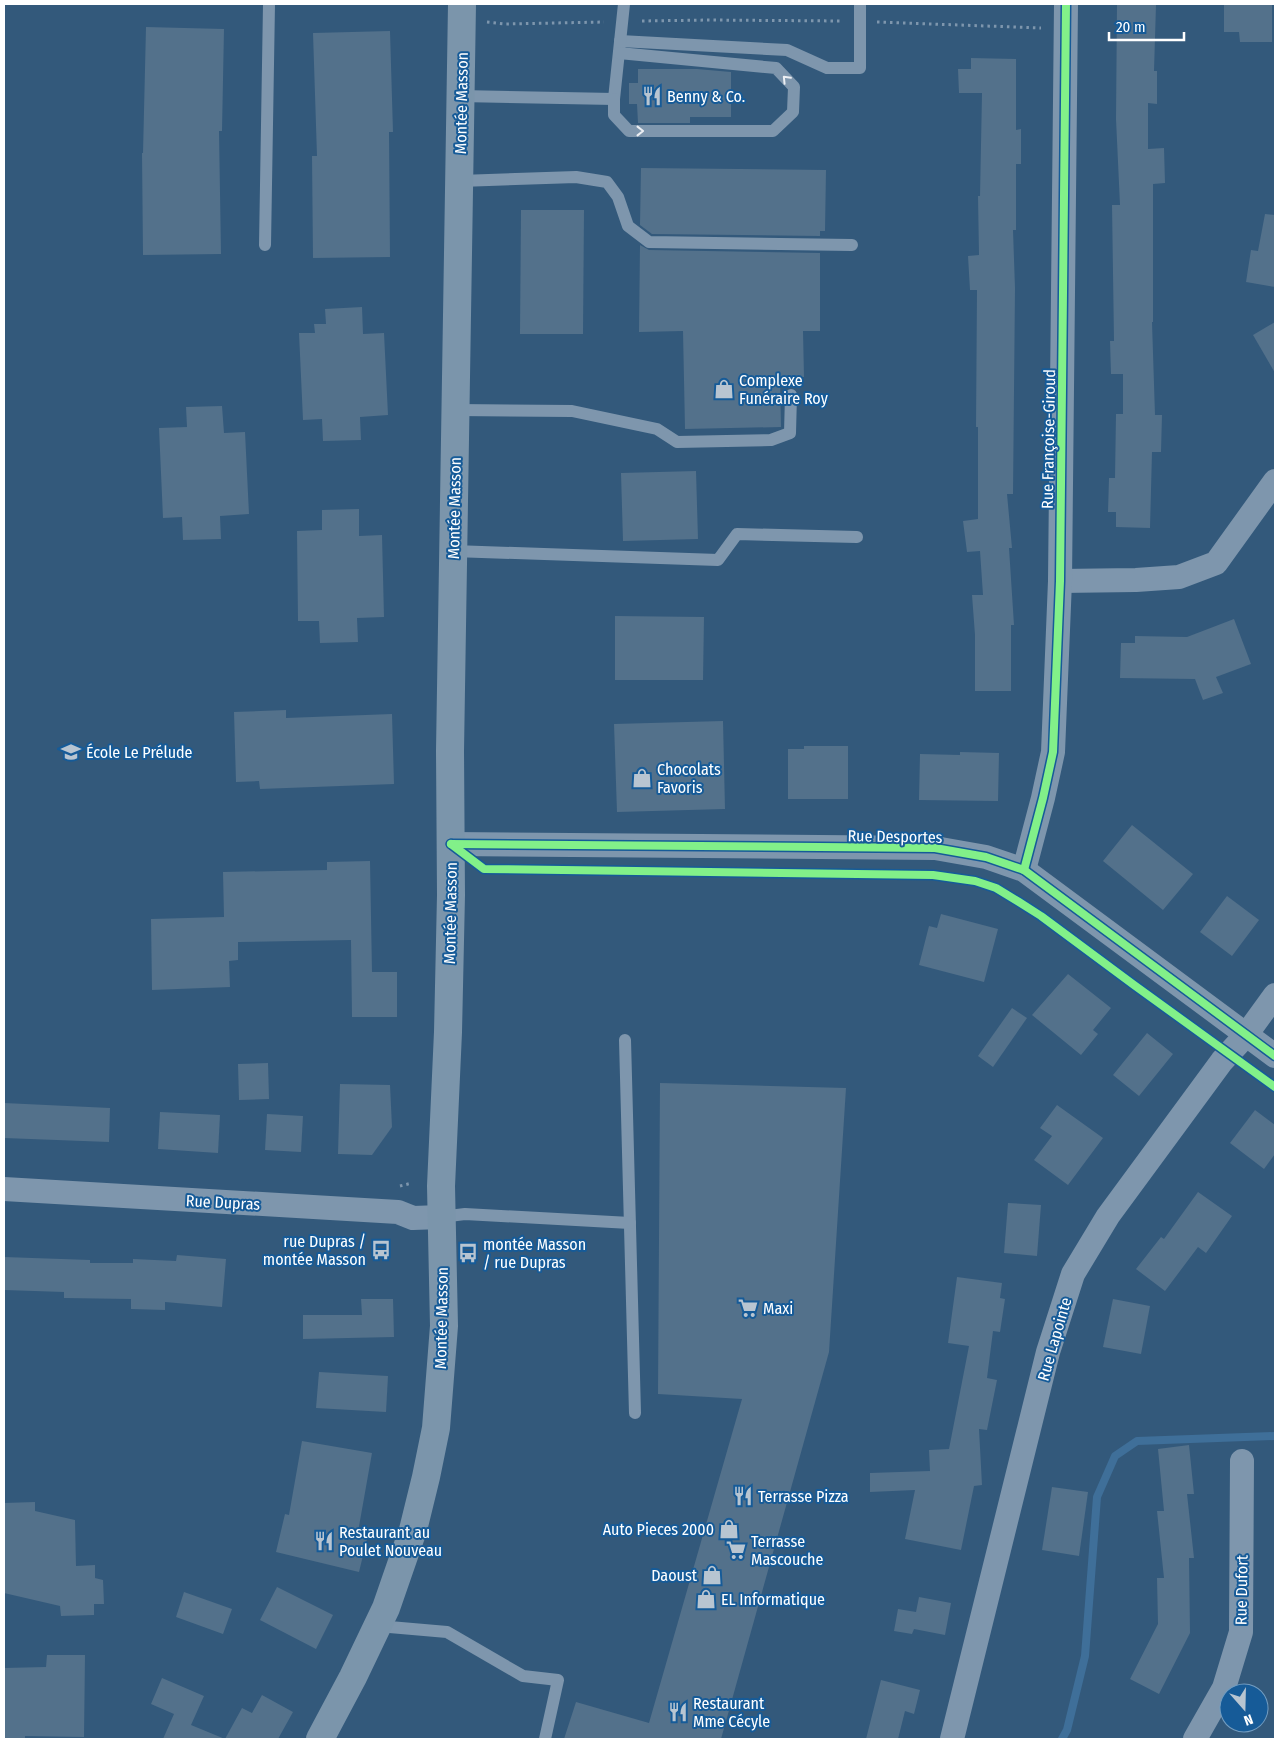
<svg xmlns="http://www.w3.org/2000/svg" width="1279" height="1743" font-family="'Fira Sans Condensed',sans-serif">
	<style>
		.lines { fill: none; stroke-linecap: round; stroke-linejoin: round }
		.stream { stroke: #3f6f99; stroke-width: 8 }
		.building { fill: #53718b }
		.path { stroke: #7e96ad; stroke-width: 3; stroke-dasharray: 2.5 4; stroke-linecap: butt }
		.lane { stroke: #7e96ad; stroke-width: 12 }
		.street { stroke: #7e96ad; stroke-width: 24 }
		.primary { stroke: #7b95ab; stroke-width: 28 }
		.cycleway-casing { stroke: #165b98; stroke-width: 11 }
		.cycleway { stroke: #82f089; stroke-width: 8 }
		.oneway { stroke: #eceff3 }
		.labels { text-anchor: middle; stroke-width: 4; stroke-linejoin: round; paint-order: stroke }
		.poi-label { font-size: 16px; fill: #fff; stroke: #165b98; text-anchor: start }
		.street-label { font-size: 16px; fill: #fff; stroke: #165b98 }
	</style>
	<rect width="100%" height="100%" fill="#33597b"/>
	<g class="lines">
		<path class="stream" d="M1062 1739 1067 1730 1085 1656 1097 1497 1115 1456 1137 1441 1275 1436"/>
	</g>
	<g class="building">
		<path d="M1117 4 1156 5 1154 71H1157V104L1148 103V149L1164 148 1165 183 1153 184V322H1152L1155 415H1162L1161 452H1152L1150 528 1116 527V512H1108L1109 478H1115L1116 414H1123V374H1111L1110 341H1114L1112 205H1120L1116 119Z"/>
		<path d="M1224 4H1272V42H1240L1239 32H1224Z"/>
		<path d="M146 27 224 29 222 131H219L221 254 143 255 142 153H143Z"/>
		<path d="M390 31 393 132H389L390 257 313 258 312 156H317L313 33Z"/>
		<path d="M971 58 1016 59V130L1021 129V164H1016V230H1013L1015 288 1013 494H1007L1012 548H1009L1014 625H1011V691H975V635L972 595H983L980 551 967 552 963 521 978 519V427H976L977 290H970L968 256 979 255 978 196H980L982 93H959L958 69H971Z"/>
		<path d="M638 69H697L731 72V117H690V123H638L637 104H629V83H638Z"/>
		<path d="M641 168 826 170 825 231H820V236L652 234 640 225Z"/>
		<path d="M521 210H584L583 334H520Z"/>
		<path d="M1265 214 1275 215V287L1246 282 1251 250 1258 251Z"/>
		<path d="M640 245 649 250 820 253V331H803L804 377H780L781 427 685 429 683 331 639 332Z"/>
		<path d="M362 307 363 334 384 333 388 415 360 417 361 440 323 441 322 419 303 420 299 333H315L314 324H326L325 309Z"/>
		<path d="M1275 322V373L1253 335Z"/>
		<path d="M222 406 224 433 245 432 249 514 220 516 221 539 183 540 182 517 163 518 159 428 187 427 186 407Z"/>
		<path d="M696 471 698 539 623 541 621 473Z"/>
		<path d="M359 509V536L382 535 384 617 357 618 358 642 320 643 319 621H298L297 531 322 530V510Z"/>
		<path d="M615 616 704 617 703 680H615Z"/>
		<path d="M1234 619 1251 664 1216 677 1223 693 1203 700 1195 679 1120 678 1121 643H1135V636L1187 637Z"/>
		<path d="M286 710V718L392 714 394 784 260 789 259 781 236 782 234 712Z"/>
		<path d="M723 721 725 809 617 812 614 724Z"/>
		<path d="M804 746H848V799H788V749H804Z"/>
		<path d="M960 752 999 753 998 801 919 800 920 754 960 755Z"/>
		<path d="M1132 825 1193 874 1163 910 1103 861Z"/>
		<path d="M370 861 372 972H397V1017H352L351 940 238 942V960L229 961 230 987 152 990 151 919 224 917 223 872 327 870V862Z"/>
		<path d="M1227 896 1259 920 1232 956 1200 932Z"/>
		<path d="M941 914 998 929 984 982 919 965 929 926 937 928Z"/>
		<path d="M1068 974 1111 1008 1093 1030 1098 1034 1081 1055 1032 1015Z"/>
		<path d="M1012 1008 1027 1018 993 1067 978 1056Z"/>
		<path d="M1147 1033 1173 1054 1139 1096 1113 1075Z"/>
		<path d="M268 1063 269 1099 239 1100 238 1064Z"/>
		<path d="M660 1083 846 1088 829 1352 721 1739H564L576 1702 649 1723 742 1399 658 1394Z"/>
		<path d="M340 1084 390 1085 392 1127 372 1155 338 1154Z"/>
		<path d="M4 1103 110 1108 109 1142 4 1138Z"/>
		<path d="M1057 1105 1103 1138 1068 1185 1034 1160 1052 1136 1040 1128Z"/>
		<path d="M1255 1110 1275 1125V1154L1264 1169 1230 1143Z"/>
		<path d="M160 1112 220 1115 218 1153 158 1149Z"/>
		<path d="M267 1114 303 1116 301 1152 265 1150Z"/>
		<path d="M1198 1192 1232 1216 1206 1253 1198 1247 1165 1291 1136 1269 1161 1237 1164 1239Z"/>
		<path d="M1008 1203 1041 1205 1037 1256 1004 1253Z"/>
		<path d="M177 1255 226 1259 222 1307 165 1302V1310L131 1309V1299L64 1298V1292L4 1290V1257L90 1260V1263H133V1259L176 1261Z"/>
		<path d="M957 1277 1002 1283 1000 1298 1005 1299 1000 1332 993 1331 987 1378 997 1380 987 1430 979 1429 982 1485 974 1486 961 1550 905 1539 915 1490 870 1492V1473L930 1471 929 1450 949 1449 969 1346 948 1343Z"/>
		<path d="M361 1299H393L394 1337 303 1339V1315H362Z"/>
		<path d="M1113 1299 1150 1306 1141 1354 1103 1347Z"/>
		<path d="M319 1372 388 1376 386 1412 316 1408Z"/>
		<path d="M302 1441 372 1453 358 1532 368 1535 359 1572 276 1552 285 1514 289 1515Z"/>
		<path d="M1189 1445 1194 1494H1187L1194 1558H1189L1190 1633 1159 1694 1130 1679 1158 1624 1157 1578H1164L1157 1511H1164L1158 1449Z"/>
		<path d="M1052 1487 1088 1492 1079 1556 1042 1550Z"/>
		<path d="M35 1502V1511L75 1520 76 1566 95 1565V1578L103 1580 104 1604H94V1615L61 1616 60 1606 4 1593V1503Z"/>
		<path d="M277 1587 333 1615 316 1649 260 1620Z"/>
		<path d="M184 1592 232 1609 223 1634 176 1617Z"/>
		<path d="M919 1597 951 1603 945 1635 914 1629 912 1634 894 1631 898 1609 916 1612Z"/>
		<path d="M47 1655H85L84 1737 25 1736V1739H4V1668L46 1667Z"/>
		<path d="M162 1678 204 1696 191 1725 225 1739 242 1708 252 1713 262 1695 293 1712 278 1739H163L174 1714 151 1704Z"/>
		<path d="M881 1680 920 1690 914 1714 905 1711 898 1739H866Z"/>
	</g>
	<g class="lines">
		<g class="path">
			<path d="M642 21 709 20 841 21"/>
			<path d="M487 22 505 24 604 22"/>
			<path d="M877 22 1041 28"/>
			<path d="M400 1186 412 1183"/>
		</g>
		<g class="lane">
			<path d="M620 41 787 50 827 68H860V4"/>
			<path d="M460 96 614 99 624 4"/>
			<path d="M614 99V115L629 131H773L793 112 794 87 776 68 619 53"/>
			<path d="M460 181 576 177 607 182 618 197 628 226 649 242 852 245"/>
			<path d="M265 245 269 4"/>
			<path d="M456 410 572 411 657 429 677 442 771 440 790 433 791 395"/>
			<path d="M453 551 718 560 737 534 857 537"/>
			<path d="M625 1040 635 1413"/>
			<path d="M441 1217 465 1214 630 1223"/>
			<path d="M378 1626 447 1632 523 1676 558 1680 545 1739"/>
		</g>
		<g class="street">
			<path d="M1060 581 1136 580 1179 577 1216 563 1275 481"/>
			<path d="M451 844 935 848 986 857 1024 870 1275 1056"/>
			<path d="M1024 870 1043 798 1053 752 1060 581 1066 4"/>
			<path d="M4 1189 398 1212 413 1218 441 1217"/>
			<path d="M952 1739 1048 1352 1073 1274 1108 1216 1222 1061 1246 1035 1275 995"/>
			<path d="M1195 1739 1224 1688 1241 1632 1242 1461"/>
		</g>
		<path class="primary" d="M320 1739 353 1677 386 1608 413 1530 426 1477 436 1428 444 1326 441 1186 448 1032 451 895 450 751 462 4"/>
		<defs>
			<g id="cycleway">
				<path d="M451 844 484 869 933 875 975 881 996 888 1019 902 1041 916 1134 985 1275 1087"/>
				<path d="M451 844 935 848 986 857 1024 870 1275 1056"/>
				<path d="M1024 870 1043 798 1053 752 1060 581 1066 4"/>
			</g>
		</defs>
		<use href="#cycleway" class="cycleway-casing"/>
		<use href="#cycleway" class="cycleway"/>
	</g>
	<defs><path id="oneway-chevron" d="M-2-3.5L2.5 0L-2 3.5" fill="none" stroke-width="1.6" stroke-linecap="round" stroke-linejoin="round" transform="scale(1.25)"/></defs>
	<g class="oneway">
		<use href="#oneway-chevron" transform="translate(786 79) rotate(-134)"/>
		<use href="#oneway-chevron" transform="translate(640 131)"/>
	</g>
	<defs>
		<symbol id="restaurant-bare" viewBox="-9 -9 18 18"><path d="M-5-6h1v4h1v-4h1v4h1v-4h1v5L-1.5 .5V6h-2V.5L-5-1ZM5-6V6H3V1.5H1.5Q1.5-4 5-6Z" fill="#b8c5d1" stroke="#165b98" stroke-width="2.5" paint-order="stroke"/></symbol>
		<symbol id="shop-bare" viewBox="-9 -9 18 18"><path d="M-5-2.5h2.3a2.7 3.5 0 0 1 5.4 0H5L5.5 6h-11ZM-1.5-2.5h3a1.5 2.3 0 0 0-3 0Z" fill="#b8c5d1" stroke="#165b98" stroke-width="2.5" paint-order="stroke"/></symbol>
		<symbol id="school-bare" viewBox="-9 -9 18 18"><path d="M0-5L7-2L0 1L-7-2ZM-4 1L0 2.5L4 1V4Q0 6-4 4Z" fill="#b8c5d1" stroke="#165b98" stroke-width="2.5" paint-order="stroke"/></symbol>
		<symbol id="bus-bare" viewBox="-9 -9 18 18"><path d="M-5-6H5V4H4V6H2V4H-2V6H-4V4H-5ZM-3.5-4V0h7V-4ZM-3.5 1.2v1.5H-2V1.2ZM2 1.2v1.5H3.5V1.2Z" fill="#b8c5d1" stroke="#165b98" stroke-width="2.5" paint-order="stroke"/></symbol>
		<symbol id="supermarket-bare" viewBox="-9 -9 18 18"><path d="M-6-5.5h2.5l.6 2H6L4.5 2H-2.5L-4.4-4H-6ZM-1.5 3.2a1.3 1.3 0 1 0 .1 0ZM3 3.2a1.3 1.3 0 1 0 .1 0Z" fill="#b8c5d1" stroke="#165b98" stroke-width="2.5" paint-order="stroke"/></symbol>
	</defs>
	<g fill-rule="evenodd">
		<use href="#restaurant-bare" x="638" y="82" width="28" height="28"/>
		<use href="#shop-bare" x="710" y="375" width="28" height="28"/>
		<use href="#school-bare" x="57" y="738" width="28" height="28"/>
		<use href="#shop-bare" x="628" y="764" width="28" height="28"/>
		<use href="#bus-bare" x="367" y="1236" width="28" height="28"/>
		<use href="#bus-bare" x="454" y="1239" width="28" height="28"/>
		<use href="#supermarket-bare" x="734" y="1294" width="28" height="28"/>
		<use href="#restaurant-bare" x="729" y="1482" width="28" height="28"/>
		<use href="#shop-bare" x="715" y="1515" width="28" height="28"/>
		<use href="#restaurant-bare" x="310" y="1527" width="28" height="28"/>
		<use href="#supermarket-bare" x="722" y="1536" width="28" height="28"/>
		<use href="#shop-bare" x="698" y="1561" width="28" height="28"/>
		<use href="#shop-bare" x="692" y="1585" width="28" height="28"/>
		<use href="#restaurant-bare" x="664" y="1698" width="28" height="28"/>
	</g>
	<g class="labels">
		<g class="poi-label">
			<text x="667" y="102">Benny &amp; Co.</text>
			<text x="739" y="386">Complexe<tspan x="739" dy="18">Funéraire Roy</tspan></text>
			<text x="86" y="758">École Le Prélude</text>
			<text x="657" y="775">Chocolats<tspan x="657" dy="18">Favoris</tspan></text>
			<text x="366" y="1247" text-anchor="end">rue Dupras /<tspan x="366" dy="18">montée Masson</tspan></text>
			<text x="483" y="1250">montée Masson<tspan x="483" dy="18">/ rue Dupras</tspan></text>
			<text x="763" y="1314">Maxi</text>
			<text x="758" y="1502">Terrasse Pizza</text>
			<text x="714" y="1535" text-anchor="end">Auto Pieces 2000</text>
			<text x="339" y="1538">Restaurant au<tspan x="339" dy="18">Poulet Nouveau</tspan></text>
			<text x="751" y="1547">Terrasse<tspan x="751" dy="18">Mascouche</tspan></text>
			<text x="697" y="1581" text-anchor="end">Daoust</text>
			<text x="721" y="1605">EL Informatique</text>
			<text x="693" y="1709">Restaurant<tspan x="693" dy="18">Mme Cécyle</tspan></text>
		</g>
		<g class="street-label">
			<text transform="translate(461 103) rotate(-89)" y="6">Montée Masson</text>
			<text transform="translate(1048 439) rotate(-89)" y="6">Rue Françoise-Giroud</text>
			<text transform="translate(454 508) rotate(-89)" y="6">Montée Masson</text>
			<text transform="translate(895 836) rotate(1)" y="6">Rue Desportes</text>
			<text transform="translate(450 913) rotate(-89)" y="6">Montée Masson</text>
			<text transform="translate(223 1202) rotate(3)" y="6">Rue Dupras</text>
			<text transform="translate(441 1318) rotate(-89)" y="6">Montée Masson</text>
			<text transform="translate(1054 1339) rotate(-74)" y="6">Rue Lapointe</text>
			<text transform="translate(1241 1590) rotate(-89)" y="6">Rue Dufort</text>
		</g>
	</g>
	<rect width="1279" height="1743" fill="none" stroke="#ffffff" stroke-width="10"/>
	<g transform="translate(1244 1708) rotate(160)"><circle r="24" fill="#165b98" stroke="#739dc1"/>
	<path d="M0-4L9 19L0 12L-9 19Z" fill="#b8c5d1"/>
	<text y="-8" font-size="14" font-weight="bold" text-anchor="middle" fill="#ffffff">N</text>
	</g>
	<path d="M1109 32v8h75v-8" fill="none" stroke="#ffffff" stroke-width="2.5"/>
	<text x="1116" y="32" font-size="15" fill="#ffffff" stroke="#165b98" stroke-width="4" paint-order="stroke">20 m</text>
</svg>
